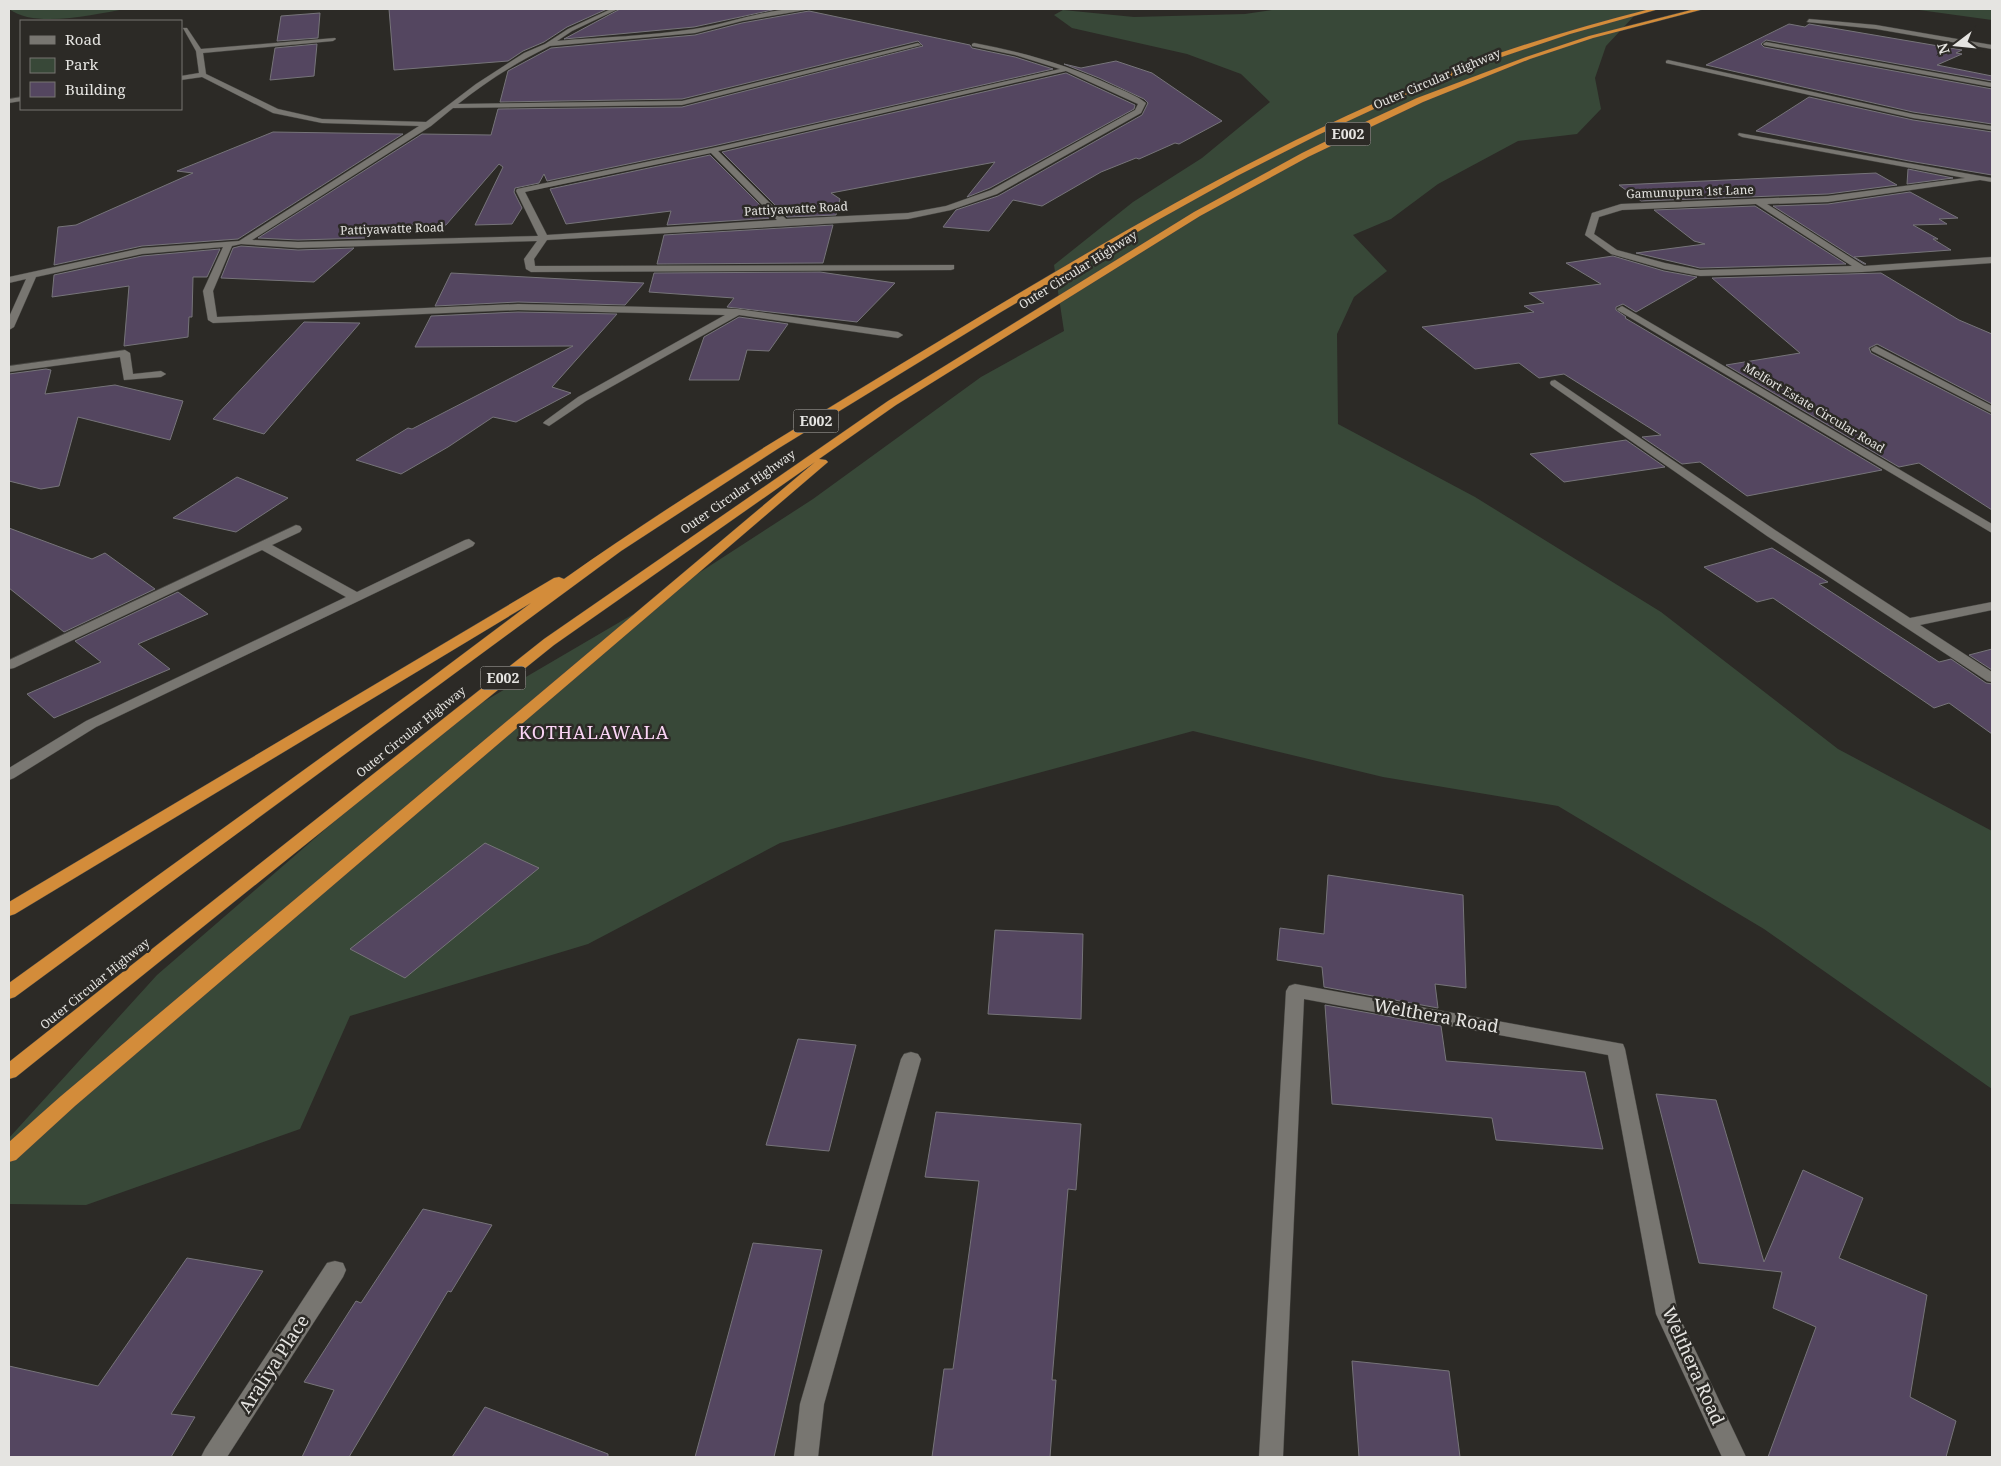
<svg xmlns="http://www.w3.org/2000/svg" width="2001" height="1466" font-family="'Noto Serif',serif">
	<style>
		.green { fill: #384838 }
		.building { fill: #544660; stroke: #767479 }
		.lines { fill: none; stroke-linecap: round; stroke-linejoin: round }
		.street-casing { stroke: #464541; stroke-width: 1 }
		.highway-casing { stroke: #464541; stroke-width: 1 }
		.street { fill: #787671; fill-rule: evenodd }
		.highway { fill: #d38c3a; fill-rule: evenodd }
		.labels { text-anchor: middle; stroke-width: 5; stroke-linejoin: round; paint-order: stroke }
		.far-street-label { font-size: 12px; fill: #e5e4e1; stroke: #2c2a26 }
		.shield { fill: #2c2a26; stroke: #aeaca9; stroke-width: 1 }
		.shield-label { font-size: 14px; font-weight: bold; fill: #e5e4e1 }
		.quarter-label { font-size: 18px; letter-spacing: 1px; fill: #fbd5f6; stroke: #2c2a26 }
		.near-street-label { font-size: 18px; fill: #e5e4e1; stroke: #2c2a26 }
	</style>
	<rect width="100%" height="100%" fill="#2c2a26"/>
	<g class="green">
		<path d="M9 9H126C94 14 36 29 9 9Z"/>
		<path d="M1279 9H1652L1635 15 1606 46 1595 78 1601 109 1577 134 1518 141 1438 184 1391 219 1353 235 1387 271 1354 297 1337 334 1338 424 1475 497 1661 612 1838 749 1992 831V1089L1764 929 1558 806 1383 777 1193 731 780 843 588 944 350 1016 300 1129 86 1205 9 1204V1138L157 975 449 722 654 602 813 499 981 377 1064 331 1054 265 1133 202 1202 158 1270 102 1241 74 1187 54 1072 28 1054 15 1063 10 1134 17 1245 14Z"/>
		<path d="M1912 9H1992V20Z"/>
	</g>
	<g class="building">
		<path d="M389 9H607L567 27 544 42 523 51 508 61 394 70Z"/>
		<path d="M620 9H777L694 27 564 39Z"/>
		<path d="M809 11 970 45 972 48 1015 57 1053 69 713 146 547 181 544 174 539 183 515 188 514 192 522 208 512 224 475 225 503 167 499 164 446 225H381L365 238 298 240 258 238 422 134 491 135 498 109 682 107 923 46 918 41 682 99 500 102 508 71 551 48 695 35 742 23Z"/>
		<path d="M320 13 318 38 277 41 281 16Z"/>
		<path d="M1789 24 1805 27 1809 24 1962 50 1956 53 1962 54 1937 65 1992 76V81L1766 40 1761 44 1764 47 1992 89V124L1913 112 1706 65Z"/>
		<path d="M317 44 314 76 270 80 275 48Z"/>
		<path d="M1116 61 1152 73 1222 121 1179 144 1175 143 1139 159 1136 158 1101 172 1042 206 1013 200 989 231 943 227 956 210 998 196 1142 115 1148 103 1144 99 1099 78 1064 64 1081 68Z"/>
		<path d="M1066 73 1135 105 1134 109 990 188 967 197 995 162 831 193 840 199 836 215 787 217 722 152Z"/>
		<path d="M1809 97 1913 120 1992 132V175L1909 161 1756 131Z"/>
		<path d="M273 132 403 134 238 239 142 246 54 265 58 227 76 225 193 173 177 171Z"/>
		<path d="M710 155 773 218 667 225 671 211 566 224 550 189Z"/>
		<path d="M1908 169 1953 178 1907 184Z"/>
		<path d="M1876 173 1897 185 1828 194 1641 201 1619 185Z"/>
		<path d="M1910 192 1958 218 1939 219 1947 224 1913 225 1938 239H1933L1951 250 1854 257 1866 264H1864L1773 206 1828 204Z"/>
		<path d="M1755 206 1846 264 1700 268 1636 253 1705 244 1694 241 1654 210Z"/>
		<path d="M833 225 823 263 657 264 664 235Z"/>
		<path d="M241 246 298 250 354 248 314 282 221 278 233 248Z"/>
		<path d="M220 249 207 277H193L192 317H189L188 337 124 346 129 286 52 297 54 275 142 256Z"/>
		<path d="M1613 256 1664 271 1697 277 1636 312 1623 304 1616 307V310L1626 317 1625 318 1882 470 1747 496 1700 462 1682 464 1642 437 1661 435 1564 374 1539 378 1519 363 1475 369 1422 327 1534 312 1524 306 1544 303 1529 293 1601 284 1566 263Z"/>
		<path d="M820 272 895 283 857 322 727 307 734 298 649 292 654 273Z"/>
		<path d="M451 273 583 280 644 283 625 305 518 302 435 306Z"/>
		<path d="M1881 273 1959 320 1992 334V404L1877 344 1869 348 1871 353 1992 415V510L1919 463 1899 467 1726 365 1800 353 1712 278Z"/>
		<path d="M518 312 617 314 552 387 571 393 516 422 493 417 448 447 401 474 356 460 408 428 412 429 573 346 415 347 431 316Z"/>
		<path d="M739 317 788 324 769 351 747 350 739 380H689L704 337Z"/>
		<path d="M304 322 360 323 264 434 213 419Z"/>
		<path d="M46 369 51 370 45 394 115 385 183 401 170 440 78 417 59 486 41 489 9 481V374Z"/>
		<path d="M1626 440 1665 467 1564 482 1530 454Z"/>
		<path d="M237 477 288 498 236 532 173 518Z"/>
		<path d="M9 528 92 559 105 553 155 589 64 632 9 588Z"/>
		<path d="M1772 548 1828 582 1819 584 1939 662 1951 659 1986 683 1992 684V734L1949 703 1934 708 1773 598 1757 602 1704 567Z"/>
		<path d="M178 592 208 614 138 644 170 669 54 718 27 694 101 662 75 641Z"/>
		<path d="M1992 649V670L1969 655Z"/>
		<path d="M485 843 539 868 405 978 350 949Z"/>
		<path d="M1328 875 1463 895 1466 988 1435 984 1438 1008 1324 987 1322 967 1277 960 1280 928 1324 934Z"/>
		<path d="M995 930 1083 934 1081 1019 988 1014Z"/>
		<path d="M1325 1005 1441 1026 1446 1061 1585 1072 1603 1149 1496 1140 1492 1118 1332 1104Z"/>
		<path d="M798 1039 856 1045 829 1151 766 1145Z"/>
		<path d="M1656 1094 1716 1100 1764 1262 1803 1170 1863 1198 1839 1258 1927 1295 1910 1397 1956 1421 1946 1457H1768L1816 1327 1773 1308 1782 1272 1699 1263Z"/>
		<path d="M936 1112 1081 1124 1076 1190 1068 1189 1052 1380H1056L1050 1457H932L944 1369H953L979 1181 925 1177Z"/>
		<path d="M423 1209 492 1225 451 1292 448 1291 349 1457H302L334 1390 304 1382 356 1301 361 1303Z"/>
		<path d="M753 1243 822 1250 774 1457H695Z"/>
		<path d="M187 1258 263 1271 171 1414 195 1417 171 1457H9V1366L98 1386Z"/>
		<path d="M1352 1361 1449 1371 1460 1457H1359Z"/>
		<path d="M485 1407 608 1454V1457H452Z"/>
	</g>
	<g class="lines">
		<defs>
			<g id="street">
				<path d="M611 9H618L572 31 557 41C602 37 649 36 694 29 733 23 771 6 811 9L742 21 695 33 550 46C517 62 487 81 458 104L682 101 918 43 921 45 682 105 453 108 431 126 252 240 298 242 538 236 516 191 517 189 713 148 1060 69 1015 55 972 46V44L974 43C1023 52 1070 66 1115 87 1125 91 1137 96 1146 103L1141 113 997 194 951 210 908 219 547 240 534 259 535 266 954 265V269L951 270 531 272 526 269 524 259 537 241 298 248 241 244 232 246 213 291 217 317 518 304 737 309 898 332 903 335 898 338 739 315 586 401 549 426 543 423 545 421 578 397 725 315 518 310 213 323 208 320 203 291 223 247 142 254 36 277 14 327 9 330V317L26 279 9 283V277L142 248 239 241 419 126 322 123 273 113 202 77 181 80V76L199 73 196 51 183 28H187L201 49 335 38 336 39 333 41 203 53 206 74 278 109 322 119 426 122 476 84 524 53 545 44 568 29ZM1066 71 1138 104 1135 110 991 190 946 206 908 213 786 219 718 151ZM711 153 777 220 547 235 525 192Z"/>
				<path d="M1809 19 1876 25 1992 45V49L1876 29 1807 22Z"/>
				<path d="M1766 42 1992 83V87L1764 45 1763 44Z"/>
				<path d="M1668 60 1913 114 1992 126V130L1913 118 1666 63V61Z"/>
				<path d="M21 97V101L9 103V99Z"/>
				<path d="M1739 133 1992 178V182L1980 180 1828 202 1767 204 1864 266 1992 257V263L1862 272 1700 276 1664 269 1611 254 1585 235 1592 213 1621 204 1828 196 1965 178 1742 137 1738 135ZM1756 204 1852 266 1700 270 1665 263 1617 250 1594 234 1599 217 1622 210Z"/>
				<path d="M1622 306 1992 524V533L1619 311 1617 309Z"/>
				<path d="M1876 346 1992 406V413L1872 351 1871 349Z"/>
				<path d="M125 350 130 353 133 374 161 371 166 374 161 377 124 380 120 357 9 372V366Z"/>
				<path d="M1555 380 1775 530 1910 618 1992 602V610L1920 625 1992 672V682L1987 681 1767 536 1551 385 1550 383 1551 381Z"/>
				<path d="M296 525 300 526 302 529 300 532 272 545 357 592 465 540 469 539 475 543 473 546 96 727 14 778 9 780V768L86 721 346 597 262 550 14 668 9 669V660Z"/>
				<path d="M1295 984 1623 1044 1625 1049 1678 1314 1746 1457H1722L1656 1314 1608 1055 1304 999 1283 1457H1259L1286 991 1289 986Z"/>
				<path d="M911 1052 918 1054 921 1059 824 1404 818 1457H794L800 1404 901 1059 904 1054Z"/>
				<path d="M335 1261 343 1263 346 1270 343 1277 227 1457H201L205 1449 327 1263Z"/>
			</g>
			<g id="highway">
				<path d="M1650 9H1659L1570 34 1484 63 1400 97 1318 135 1237 176 1158 220 1001 312 779 448 621 551 15 997 9 999V983L427 681 531 603 15 914 9 916V902L554 578 559 577 564 579C687 492 817 415 946 337 1117 234 1290 131 1478 61 1534 40 1592 24 1650 9Z"/>
				<path d="M1695 9H1704L1593 38 1530 59 1423 102 1308 157 1200 216 896 405 819 459 826 460 828 462 75 1106 16 1160 9 1162V1142L61 1096 815 462 554 645 16 1077 9 1079V1062L544 639 888 401 1194 212 1302 153 1363 123 1417 98 1526 57 1589 36Z"/>
			</g>
		</defs>
		<use href="#street" class="street-casing"/>
		<use href="#highway" class="highway-casing"/>
		<use href="#street" class="street"/>
		<use href="#highway" class="highway"/>
	</g>
	<g class="labels">
		<g class="far-street-label">
			<text transform="translate(1437 79) rotate(-23)" y="4">Outer Circular Highway</text>
			<text transform="translate(1690 192) rotate(-2)" y="4">Gamunupura 1st Lane</text>
			<text transform="translate(796 209) rotate(-3)" y="4">Pattiyawatte Road</text>
			<text transform="translate(392 229) rotate(-2)" y="4">Pattiyawatte Road</text>
			<text transform="translate(1078 270) rotate(-32)" y="4">Outer Circular Highway</text>
			<text transform="translate(1814 408) rotate(31)" y="4">Melfort Estate Circular Road</text>
			<text transform="translate(738 492) rotate(-35)" y="4">Outer Circular Highway</text>
			<text transform="translate(411 732) rotate(-39)" y="4">Outer Circular Highway</text>
			<text transform="translate(95 984) rotate(-39)" y="4">Outer Circular Highway</text>
		</g>
		<g class="shield">
			<rect x="1325.5" y="122.5" width="45" height="23" rx="4"/>
			<rect x="793.5" y="409.5" width="45" height="23" rx="4"/>
			<rect x="480.5" y="666.5" width="45" height="23" rx="4"/>
		</g>
		<g class="shield-label">
			<text x="1348" y="139">E002</text>
			<text x="816" y="426">E002</text>
			<text x="503" y="683">E002</text>
		</g>
		<g class="quarter-label">
			<text x="594" y="739">KOTHALAWALA</text>
		</g>
		<g class="near-street-label">
			<text transform="translate(1436 1016) rotate(10)" y="6">Welthera Road</text>
			<text transform="translate(274 1364) rotate(-57)" y="6">Araliya Place</text>
			<text transform="translate(1693 1366) rotate(66)" y="6">Welthera Road</text>
		</g>
	</g>
	<rect width="2001" height="1466" fill="none" stroke="#e5e4e1" stroke-width="20"/>
	<rect x="20" y="20" width="162" height="90" fill="#2c2a26" stroke="#767471"/>
	<rect x="30" y="36" width="25" height="8" fill="#787671" stroke="#767471"/>
	<text x="65" y="45" font-size="15" fill="#e5e4e1">Road</text>
	<rect x="30" y="58" width="25" height="15" fill="#384838" stroke="#767471"/>
	<text x="65" y="70" font-size="15" fill="#e5e4e1">Park</text>
	<rect x="30" y="82" width="25" height="15" fill="#544660" stroke="#767471"/>
	<text x="65" y="95" font-size="15" fill="#e5e4e1">Building</text>
	<g transform="translate(1956 45) rotate(254)" stroke="#2c2a26" stroke-width="4" paint-order="stroke">
	<path d="M0-4L9 19L0 12L-9 19Z" fill="#e5e4e1"/>
	<text y="-8" font-size="14" font-weight="bold" text-anchor="middle" fill="#e5e4e1">N</text>
	</g>
</svg>
